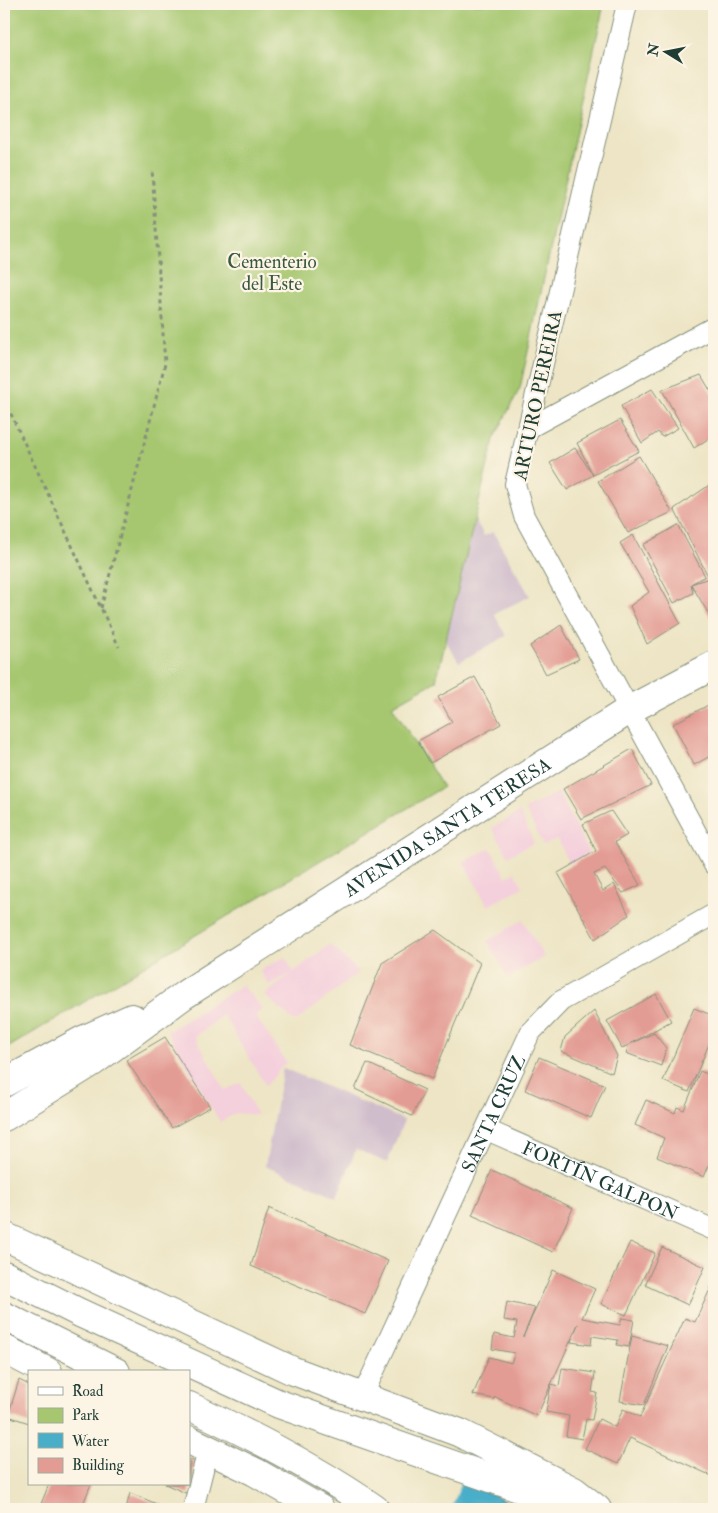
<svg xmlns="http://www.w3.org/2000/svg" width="718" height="1513" font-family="'IM FELL Double Pica',serif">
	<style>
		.built { fill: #f4cfdc }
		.industrial { fill: #d0bdcc }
		.green { fill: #a6c76f; stroke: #628252 }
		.water { fill: #4aaec9; stroke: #34767e }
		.pier { fill: #ede5c5 }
		.building { fill: #e39c94 }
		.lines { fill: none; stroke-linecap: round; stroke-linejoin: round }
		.street-casing { stroke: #86917c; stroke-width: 22 }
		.primary-casing { stroke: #86917c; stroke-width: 30 }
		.highway-casing { stroke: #86917c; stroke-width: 30 }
		.path { stroke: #86917c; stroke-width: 3; stroke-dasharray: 4 4; stroke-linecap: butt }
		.street { stroke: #fff; stroke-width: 20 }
		.primary { stroke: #fff; stroke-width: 28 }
		.highway { stroke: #fff; stroke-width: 28 }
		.labels { text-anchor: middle; stroke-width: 4.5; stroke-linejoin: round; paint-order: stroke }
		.park-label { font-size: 19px; fill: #3a5940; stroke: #fcf5e5 }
		.street-label { font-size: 19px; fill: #1f3d34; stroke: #fcf5e5 }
	</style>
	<rect width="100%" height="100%" fill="#fcf5e5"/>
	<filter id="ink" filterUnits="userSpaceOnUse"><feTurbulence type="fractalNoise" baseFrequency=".02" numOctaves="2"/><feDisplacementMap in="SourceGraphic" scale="10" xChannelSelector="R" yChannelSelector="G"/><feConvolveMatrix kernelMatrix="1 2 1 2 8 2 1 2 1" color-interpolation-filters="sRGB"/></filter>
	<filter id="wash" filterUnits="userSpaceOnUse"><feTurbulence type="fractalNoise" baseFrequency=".0096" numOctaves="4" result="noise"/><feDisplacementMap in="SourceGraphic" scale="20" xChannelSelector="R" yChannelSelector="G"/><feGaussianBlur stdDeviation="1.12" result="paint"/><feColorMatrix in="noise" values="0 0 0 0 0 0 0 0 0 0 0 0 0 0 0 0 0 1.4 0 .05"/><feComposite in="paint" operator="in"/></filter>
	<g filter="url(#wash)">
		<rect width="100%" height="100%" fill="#ede5c5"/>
		<g class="built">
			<path d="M558 792 589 853 570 864 557 839 543 845 525 809Z"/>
			<path d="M520 812 534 843 508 856 492 828Z"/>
			<path d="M490 848 506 877 515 872 523 887 488 906 463 862Z"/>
			<path d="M523 920 544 957 508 977 487 941Z"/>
			<path d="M330 944 359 972 295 1022 264 995 291 974 268 985 260 970 285 957 294 972Z"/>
			<path d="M242 985 263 1009 255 1015 286 1062 266 1086 223 1015 195 1037 225 1090 241 1083 257 1115 236 1113 220 1122 167 1032Z"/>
		</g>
		<g class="industrial">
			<path d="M475 519 484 536 493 532 530 596 494 614 506 636 459 662 445 640Z"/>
			<path d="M283 1068 404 1120 387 1163 356 1149 337 1197 265 1166Z"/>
		</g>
		<path class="green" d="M4 4H604L520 388 494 439 436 681 392 706 443 787 4 1050Z"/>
		<path class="water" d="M381 1463 467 1483 522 1509H408Z"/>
		<path class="pier" d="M399 1460 463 1479 451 1509H403L371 1486 380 1461Z"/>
		<g id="blocks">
			<g class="building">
				<path d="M701 375 714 397V435L694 448 662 390Z"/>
				<path d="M652 389 678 428 662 437 658 432 642 443 621 406Z"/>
				<path d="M620 420 639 451 593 475 577 443Z"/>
				<path d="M575 448 593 475 567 490 550 463Z"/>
				<path d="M639 456 672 512 628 533 598 481Z"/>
				<path d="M714 482V623L691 584 693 593 674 603 643 545 678 525 705 576 691 584 709 578 674 509Z"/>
				<path d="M633 535 680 623 647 644 630 606 649 592 620 543Z"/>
				<path d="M561 625 579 659 546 674 530 646Z"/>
				<path d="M475 677 501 724 430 763 418 741 452 722 438 697Z"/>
				<path d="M710 704 714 711V754L694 765 673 724Z"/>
				<path d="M632 749 651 785 581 819 563 789Z"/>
				<path d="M611 811 627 835 615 842 640 885 623 893 605 869 594 874 603 891 614 884 629 915 595 939 558 873 596 851 583 824Z"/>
				<path d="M435 930 480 963 432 1079 350 1045 382 963Z"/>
				<path d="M656 994 671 1021 630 1044 654 1033 666 1048 661 1066 626 1053 629 1045 622 1048 607 1021Z"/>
				<path d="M694 1008 714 1016V1032L689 1092 663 1081Z"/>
				<path d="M594 1011 617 1056 612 1073 561 1051 565 1037Z"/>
				<path d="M165 1037 210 1107 172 1128 126 1060Z"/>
				<path d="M539 1057 605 1085 591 1118 525 1090Z"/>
				<path d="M367 1063 425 1090 412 1116 355 1089Z"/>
				<path d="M700 1071 714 1077V1154L704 1177 657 1157 664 1138 635 1125 646 1100 675 1113 677 1107 684 1110Z"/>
				<path d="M492 1170 573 1208 553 1252 472 1215Z"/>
				<path d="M269 1208 388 1261 365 1314 251 1266Z"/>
				<path d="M630 1242 655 1253 626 1315 601 1304Z"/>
				<path d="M662 1247 705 1267 688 1305 645 1285Z"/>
				<path d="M553 1270 595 1289 582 1318 620 1325 622 1318 634 1320 629 1347 617 1345 618 1340 592 1336 591 1345 571 1342 578 1324 537 1416 495 1397 494 1399 473 1395 489 1357 511 1363 515 1353 492 1349 494 1334 514 1338 517 1322 504 1320 507 1302 535 1308 523 1337Z"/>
				<path d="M712 1285 714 1286V1477L630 1438 618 1464 585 1449 599 1419 615 1427 623 1409 640 1417 685 1318 695 1322Z"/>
				<path d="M632 1336 668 1346 644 1405 620 1401Z"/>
				<path d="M562 1368 595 1373 592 1392 597 1393 592 1420 586 1419 582 1439 566 1436 569 1416 546 1412 551 1384 559 1386Z"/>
				<path d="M19 1380 29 1385V1423L8 1416Z"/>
				<path d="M189 1459 195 1462 188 1494 165 1484H189Z"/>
				<path d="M49 1484H91L81 1509H39Z"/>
				<path d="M130 1493 169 1509H126Z"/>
			</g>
		</g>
	</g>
	<g filter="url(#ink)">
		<use href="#blocks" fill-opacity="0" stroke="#86917c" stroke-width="1"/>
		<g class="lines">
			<defs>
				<g id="street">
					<path d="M627 4 515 484 524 516 714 865"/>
					<path d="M527 429 714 327"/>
					<path id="s1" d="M487 1130 714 1230"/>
					<path id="s2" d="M363 1395 530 1033 561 1001 714 914"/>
					<path d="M193 1509 208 1450"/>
				</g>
				<g id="primary">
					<path d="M4 1083 83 1040 132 1018"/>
					<path id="s3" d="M4 1117 94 1061 184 995 629 710 714 665"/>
				</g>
				<g id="highway">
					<path d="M4 1236 291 1370 460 1433 574 1491 597 1509"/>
					<path d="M4 1275 80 1313 279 1404 579 1509"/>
					<path d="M4 1316 116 1372"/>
					<path d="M4 1349 48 1372"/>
					<path d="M189 1406C254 1436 316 1468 375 1509"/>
					<path d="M189 1440 255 1472 320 1509"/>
				</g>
			</defs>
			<use href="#street" class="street-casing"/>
			<use href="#primary" class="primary-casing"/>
			<use href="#highway" class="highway-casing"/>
			<g class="path">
				<path d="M4 399 119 647"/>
				<path d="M101 608 165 364 152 169"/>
			</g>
			<use href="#street" class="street"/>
			<use href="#primary" class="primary"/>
			<use href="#highway" class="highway"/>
		</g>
	</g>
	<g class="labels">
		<g class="park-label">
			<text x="272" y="268">Cementerio<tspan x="272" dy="22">del Este</tspan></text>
		</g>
		<g class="street-label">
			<text transform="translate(537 395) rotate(-78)" y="7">ARTURO PEREIRA</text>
			<text dy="7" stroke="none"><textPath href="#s3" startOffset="530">AVENIDA SANTA TERESA</textPath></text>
			<text dy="7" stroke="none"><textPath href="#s2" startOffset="310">SANTA CRUZ</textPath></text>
			<text dy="7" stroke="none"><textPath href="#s1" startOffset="124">FORTÍN GALPON</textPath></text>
		</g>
	</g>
	<rect width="718" height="1513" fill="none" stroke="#fcf5e5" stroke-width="20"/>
	<rect x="28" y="1370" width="162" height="115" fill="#fcf5e5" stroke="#a4ab9e"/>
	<rect x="38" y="1387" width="25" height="8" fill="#ffffff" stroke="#a4ab9e"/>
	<text x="72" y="1396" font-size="15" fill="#1f3d34">Road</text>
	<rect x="38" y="1408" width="25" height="15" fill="#a6c76f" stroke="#a4ab9e"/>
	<text x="72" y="1420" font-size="15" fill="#1f3d34">Park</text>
	<rect x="38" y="1433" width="25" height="15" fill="#4aaec9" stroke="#a4ab9e"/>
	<text x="72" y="1446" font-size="15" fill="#1f3d34">Water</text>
	<rect x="38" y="1458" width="25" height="15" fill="#e39c94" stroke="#a4ab9e"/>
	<text x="72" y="1470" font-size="15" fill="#1f3d34">Building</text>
	<g transform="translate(666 52) rotate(280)" stroke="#fcf5e5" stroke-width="4" paint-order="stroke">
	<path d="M0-4L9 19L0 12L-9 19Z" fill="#1f3d34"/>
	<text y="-8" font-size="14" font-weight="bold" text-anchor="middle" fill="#1f3d34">N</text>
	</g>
</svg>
